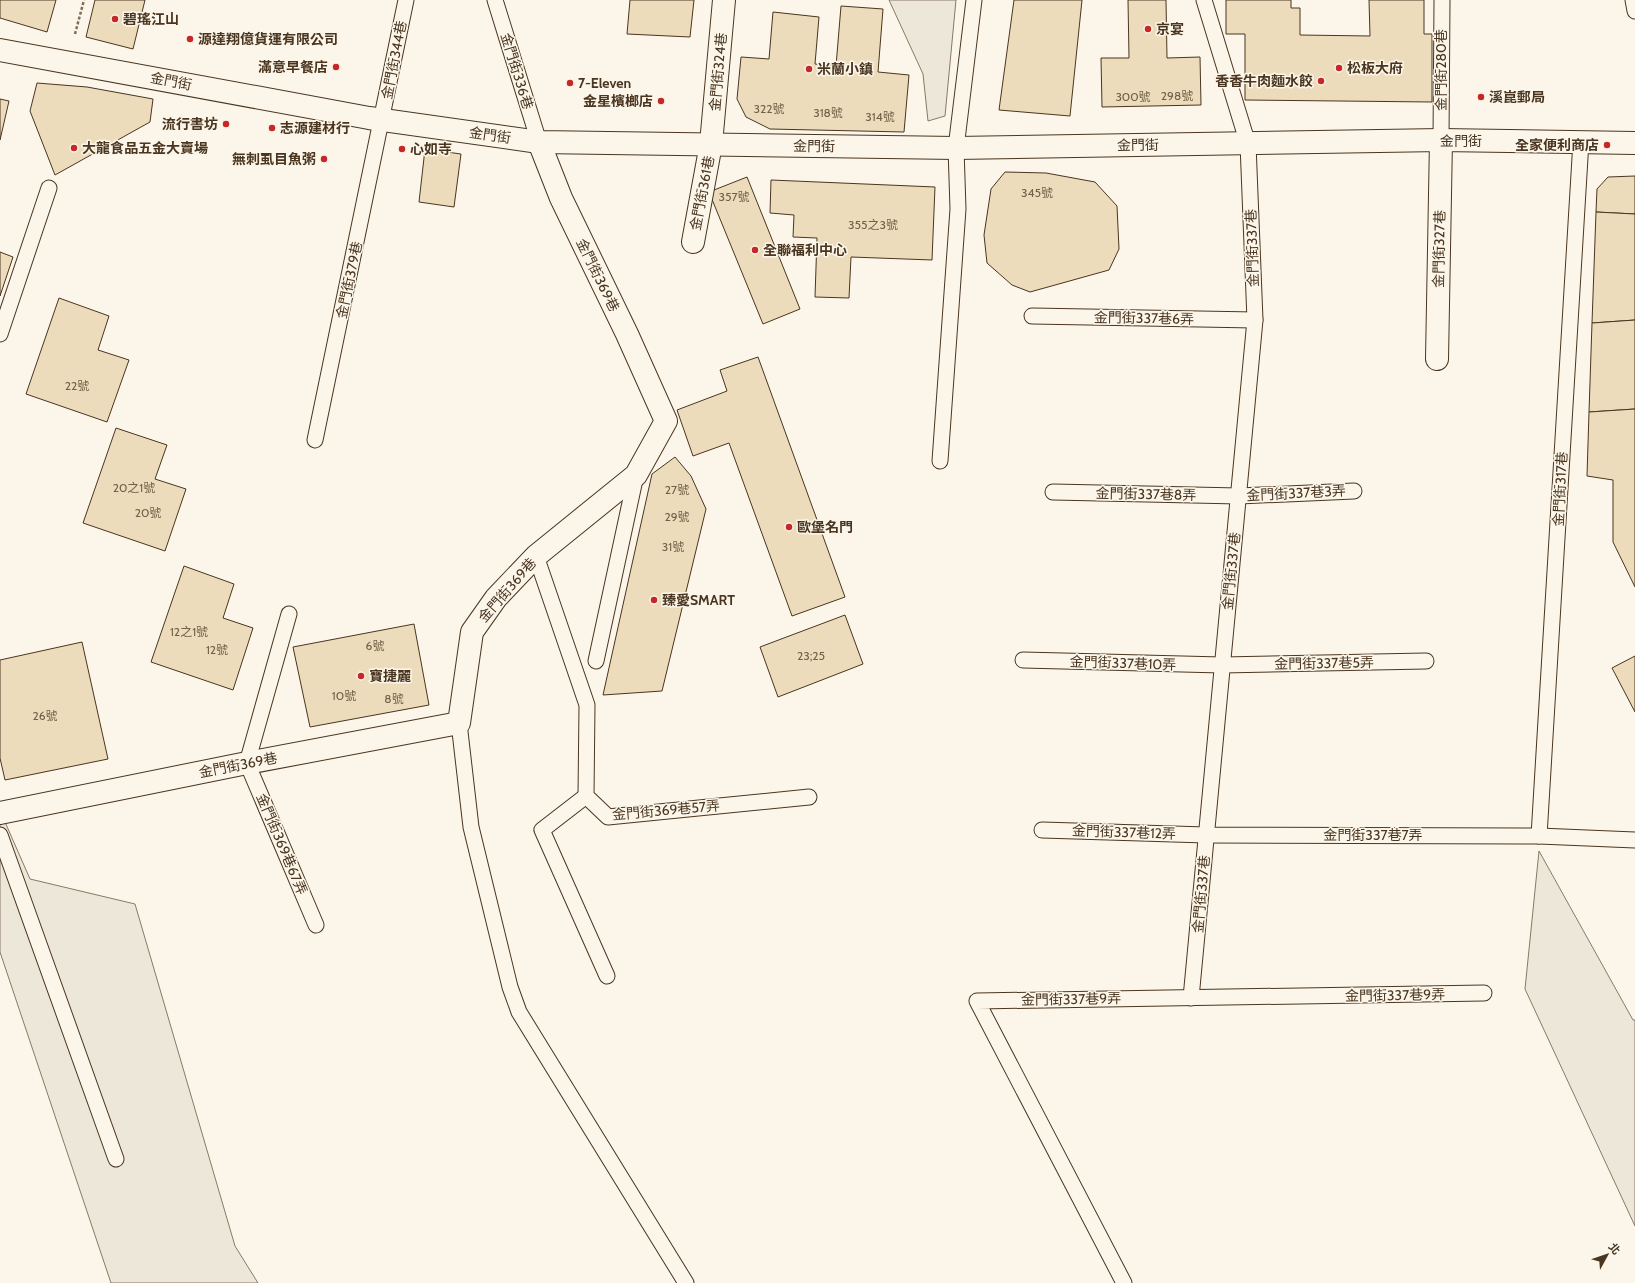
<svg xmlns="http://www.w3.org/2000/svg" width="1635" height="1283" font-family="Cabin,'Noto Sans TC',sans-serif">
	<style>
		.parking { fill: #ede7d9; stroke: #887966 }
		.building { fill: #ecdcbc; stroke: #4a3520 }
		.lines { fill: none; stroke-linecap: round; stroke-linejoin: round }
		.service-casing { stroke: #4a3520; stroke-width: 17 }
		.pedestrian-casing { stroke: #4a3520; stroke-width: 24 }
		.minor-casing { stroke: #4a3520; stroke-width: 24 }
		.path { stroke: #7f6f5c; stroke-width: 2.5; stroke-dasharray: 3 2; stroke-linecap: butt }
		.service { stroke: #fbf6e9; stroke-width: 15 }
		.pedestrian { stroke: #fbf6e9; stroke-width: 22 }
		.minor { stroke: #fbf6e9; stroke-width: 22 }
		.poi-dot { fill: #c62828; stroke: #fbf6e9; stroke-width: 1.5 }
		.labels { text-anchor: middle; stroke-width: 3; stroke-linejoin: round; paint-order: stroke }
		.number-label { font-size: 12px; fill: #725f47 }
		.poi-label { font-size: 14px; font-weight: bold; fill: #4a3520; stroke: #fbf6e9; text-anchor: start }
		.street-label { font-size: 14px; fill: #4a3520; stroke: #fbf6e9 }
	</style>
	<rect width="100%" height="100%" fill="#fbf6e9"/>
	<g class="parking">
		<path d="M889 0H956L945 116 928 121 923 74Z"/>
		<path d="M5 822 30 879 135 904 235 1246 258 1283H111L0 952V824Z"/>
		<path d="M1539 851 1633 1020H1635V1226L1525 989Z"/>
	</g>
	<g class="building">
		<path d="M0 0H56L47 32 0 18Z"/>
		<path d="M95 0H145L133 49 86 37Z"/>
		<path d="M630 0H694L690 37 627 34Z"/>
		<path d="M1014 0H1082L1070 116 999 110Z"/>
		<path d="M1128 0H1166L1167 58 1200 57 1201 105 1102 107 1101 58H1129Z"/>
		<path d="M1226 0H1291V8H1300V35L1370 36 1369 0H1424V34H1432V102L1245 100V34H1226Z"/>
		<path d="M841 6 883 9 878 72 909 75 904 132 770 129 746 117 737 99 741 57 769 59 773 12 819 17 815 64 836 66Z"/>
		<path d="M37 83 87 87 153 99 150 122 55 175 30 111Z"/>
		<path d="M0 99 9 101 0 140Z"/>
		<path d="M425 149 461 154 454 207 419 202Z"/>
		<path d="M1005 172 1046 173 1095 182 1117 206 1119 249 1109 270 1030 292 1012 285 987 263 984 235 991 189Z"/>
		<path d="M1635 176V214L1596 212 1597 189 1608 177Z"/>
		<path d="M747 177 800 309 763 324 709 192Z"/>
		<path d="M771 180 935 187 932 260 851 257 849 298 815 297 817 238 793 237 794 215 770 213Z"/>
		<path d="M1596 212 1635 214V320L1592 323Z"/>
		<path d="M0 252 13 257 0 296Z"/>
		<path d="M59 298 109 316 98 350 129 360 107 422 26 394Z"/>
		<path d="M1635 320V409L1589 412 1592 323Z"/>
		<path d="M758 357 845 597 792 616 729 443 693 456 677 410 727 391 720 370Z"/>
		<path d="M1635 409V587L1613 542V480L1587 476 1589 412Z"/>
		<path d="M116 428 167 445 155 479 186 489 165 551 83 523Z"/>
		<path d="M675 457 691 476 706 509 662 691 603 695 652 474Z"/>
		<path d="M184 566 234 584 223 618 253 628 233 690 151 662Z"/>
		<path d="M845 615 863 664 778 697 760 647Z"/>
		<path d="M414 624 429 705 310 727 293 647Z"/>
		<path d="M82 642 108 759 5 780 0 758V660Z"/>
		<path d="M1635 656V712L1612 668Z"/>
	</g>
	<g class="lines">
		<defs>
			<g id="service">
				<path d="M495 0 539 142"/>
				<path d="M1633 0 1635 11"/>
				<path d="M1441 140 1442 0"/>
				<path d="M1032 316 1255 320"/>
				<path d="M0 334 49 188"/>
				<path d="M315 440 406 0"/>
				<path d="M940 461 958 209 956 148 974 0"/>
				<path d="M1053 492 1239 496 1354 491"/>
				<path d="M536 556 587 705 586 796 608 817 809 797"/>
				<path d="M289 614 247 763 316 925"/>
				<path d="M1023 660 1222 665 1426 661"/>
				<path d="M596 661 636 475"/>
				<path d="M459 723 471 827 510 987 519 1012 686 1283"/>
				<path d="M586 796 542 830 607 976"/>
				<path d="M1042 830 1206 835 1539 836 1635 840"/>
				<path d="M0 835 116 1159"/>
				<path d="M1539 836 1581 141"/>
				<path d="M1191 998 1255 320 1248 144 1204 0"/>
				<path d="M1124 1283 977 1001 1484 993"/>
			</g>
			<path id="pedestrian" d="M1437 359 1441 140"/>
			<g id="minor">
				<path d="M0 50 369 118 539 142 956 148 1441 140 1635 143"/>
				<path d="M693 242 711 144 724 0"/>
				<path d="M0 813 247 763 459 723 472 632 496 598 536 556 636 475 666 421 627 334 561 198 539 142"/>
			</g>
		</defs>
		<use href="#service" class="service-casing"/>
		<use href="#pedestrian" class="pedestrian-casing"/>
		<use href="#minor" class="minor-casing"/>
		<path class="path" d="M75 34 84 0"/>
		<use href="#service" class="service"/>
		<use href="#pedestrian" class="pedestrian"/>
		<use href="#minor" class="minor"/>
	</g>
	<g class="poi-dot">
		<circle cx="115" cy="19" r="4"/>
		<circle cx="1148" cy="29" r="4"/>
		<circle cx="190" cy="39" r="4"/>
		<circle cx="336" cy="67" r="4"/>
		<circle cx="1339" cy="68" r="4"/>
		<circle cx="809" cy="69" r="4"/>
		<circle cx="1321" cy="81" r="4"/>
		<circle cx="570" cy="83" r="4"/>
		<circle cx="1481" cy="97" r="4"/>
		<circle cx="661" cy="101" r="4"/>
		<circle cx="226" cy="124" r="4"/>
		<circle cx="272" cy="128" r="4"/>
		<circle cx="1607" cy="145" r="4"/>
		<circle cx="74" cy="148" r="4"/>
		<circle cx="402" cy="149" r="4"/>
		<circle cx="324" cy="159" r="4"/>
		<circle cx="755" cy="250" r="4"/>
		<circle cx="789" cy="527" r="4"/>
		<circle cx="654" cy="600" r="4"/>
		<circle cx="361" cy="676" r="4"/>
	</g>
	<g class="labels">
		<g class="number-label">
			<text x="1177" y="100">298號</text>
			<text x="1133" y="101">300號</text>
			<text x="769" y="113">322號</text>
			<text x="828" y="117">318號</text>
			<text x="880" y="121">314號</text>
			<text x="1037" y="197">345號</text>
			<text x="734" y="201">357號</text>
			<text x="873" y="229">355之3號</text>
			<text x="77" y="390">22號</text>
			<text x="134" y="492">20之1號</text>
			<text x="677" y="494">27號</text>
			<text x="148" y="517">20號</text>
			<text x="677" y="521">29號</text>
			<text x="673" y="551">31號</text>
			<text x="189" y="636">12之1號</text>
			<text x="375" y="650">6號</text>
			<text x="217" y="654">12號</text>
			<text x="811" y="660">23;25</text>
			<text x="344" y="700">10號</text>
			<text x="394" y="703">8號</text>
			<text x="45" y="720">26號</text>
		</g>
		<g class="poi-label">
			<text x="123" y="24">碧瑤江山</text>
			<text x="1156" y="34">京宴</text>
			<text x="198" y="44">源達翔億貨運有限公司</text>
			<text x="328" y="72" text-anchor="end">滿意早餐店</text>
			<text x="1347" y="73">松板大府</text>
			<text x="817" y="74">米蘭小鎮</text>
			<text x="1313" y="86" text-anchor="end">香香牛肉麵水餃</text>
			<text x="578" y="88">7-Eleven</text>
			<text x="1489" y="102">溪崑郵局</text>
			<text x="653" y="106" text-anchor="end">金星檳榔店</text>
			<text x="218" y="129" text-anchor="end">流行書坊</text>
			<text x="280" y="133">志源建材行</text>
			<text x="1599" y="150" text-anchor="end">全家便利商店</text>
			<text x="82" y="153">大龍食品五金大賣場</text>
			<text x="410" y="154">心如寺</text>
			<text x="316" y="164" text-anchor="end">無刺虱目魚粥</text>
			<text x="763" y="255">全聯福利中心</text>
			<text x="797" y="532">歐堡名門</text>
			<text x="662" y="605">臻愛SMART</text>
			<text x="369" y="681">寶捷麗</text>
		</g>
		<g class="street-label">
			<text transform="translate(394 60) rotate(-79)" y="5">金門街344巷</text>
			<text transform="translate(1441 70) rotate(-90)" y="5">金門街280巷</text>
			<text transform="translate(517 71) rotate(73)" y="5">金門街336巷</text>
			<text transform="translate(718 72) rotate(-85)" y="5">金門街324巷</text>
			<text transform="translate(171 81) rotate(11)" y="5">金門街</text>
			<text transform="translate(490 135) rotate(8)" y="5">金門街</text>
			<text x="1461" y="146">金門街</text>
			<text transform="translate(1138 145) rotate(-1)" y="5">金門街</text>
			<text transform="translate(814 146) rotate(1)" y="5">金門街</text>
			<text transform="translate(702 193) rotate(-79)" y="5">金門街361巷</text>
			<text transform="translate(1252 248) rotate(-92)" y="5">金門街337巷</text>
			<text transform="translate(1439 249) rotate(-89)" y="5">金門街327巷</text>
			<text transform="translate(598 275) rotate(64)" y="5">金門街369巷</text>
			<text transform="translate(349 280) rotate(-78)" y="5">金門街379巷</text>
			<text transform="translate(1144 318) rotate(1)" y="5">金門街337巷6弄</text>
			<text transform="translate(1560 489) rotate(-87)" y="5">金門街317巷</text>
			<text transform="translate(1296 493) rotate(-3)" y="5">金門街337巷3弄</text>
			<text transform="translate(1146 494) rotate(1)" y="5">金門街337巷8弄</text>
			<text transform="translate(1231 571) rotate(-84)" y="5">金門街337巷</text>
			<text transform="translate(507 590) rotate(-49)" y="5">金門街369巷</text>
			<text transform="translate(1123 663) rotate(2)" y="5">金門街337巷10弄</text>
			<text transform="translate(1324 663) rotate(-1)" y="5">金門街337巷5弄</text>
			<text transform="translate(238 765) rotate(-11)" y="5">金門街369巷</text>
			<text transform="translate(666 810) rotate(-5)" y="5">金門街369巷57弄</text>
			<text transform="translate(1124 832) rotate(2)" y="5">金門街337巷12弄</text>
			<text x="1373" y="840">金門街337巷7弄</text>
			<text transform="translate(282 844) rotate(67)" y="5">金門街369巷67弄</text>
			<text transform="translate(1201 894) rotate(-85)" y="5">金門街337巷</text>
			<text transform="translate(1395 995) rotate(-1)" y="5">金門街337巷9弄</text>
			<text transform="translate(1071 999) rotate(-1)" y="5">金門街337巷9弄</text>
		</g>
	</g>
	<g transform="translate(1607 1255) rotate(50)" stroke="#fbf6e9" stroke-width="3" paint-order="stroke">
	<path d="M0-3L7 15L0 10L-7 15Z" fill="#4a3520"/>
	<text y="-6" font-size="11" font-weight="bold" text-anchor="middle" fill="#4a3520">北</text>
	</g>
</svg>
